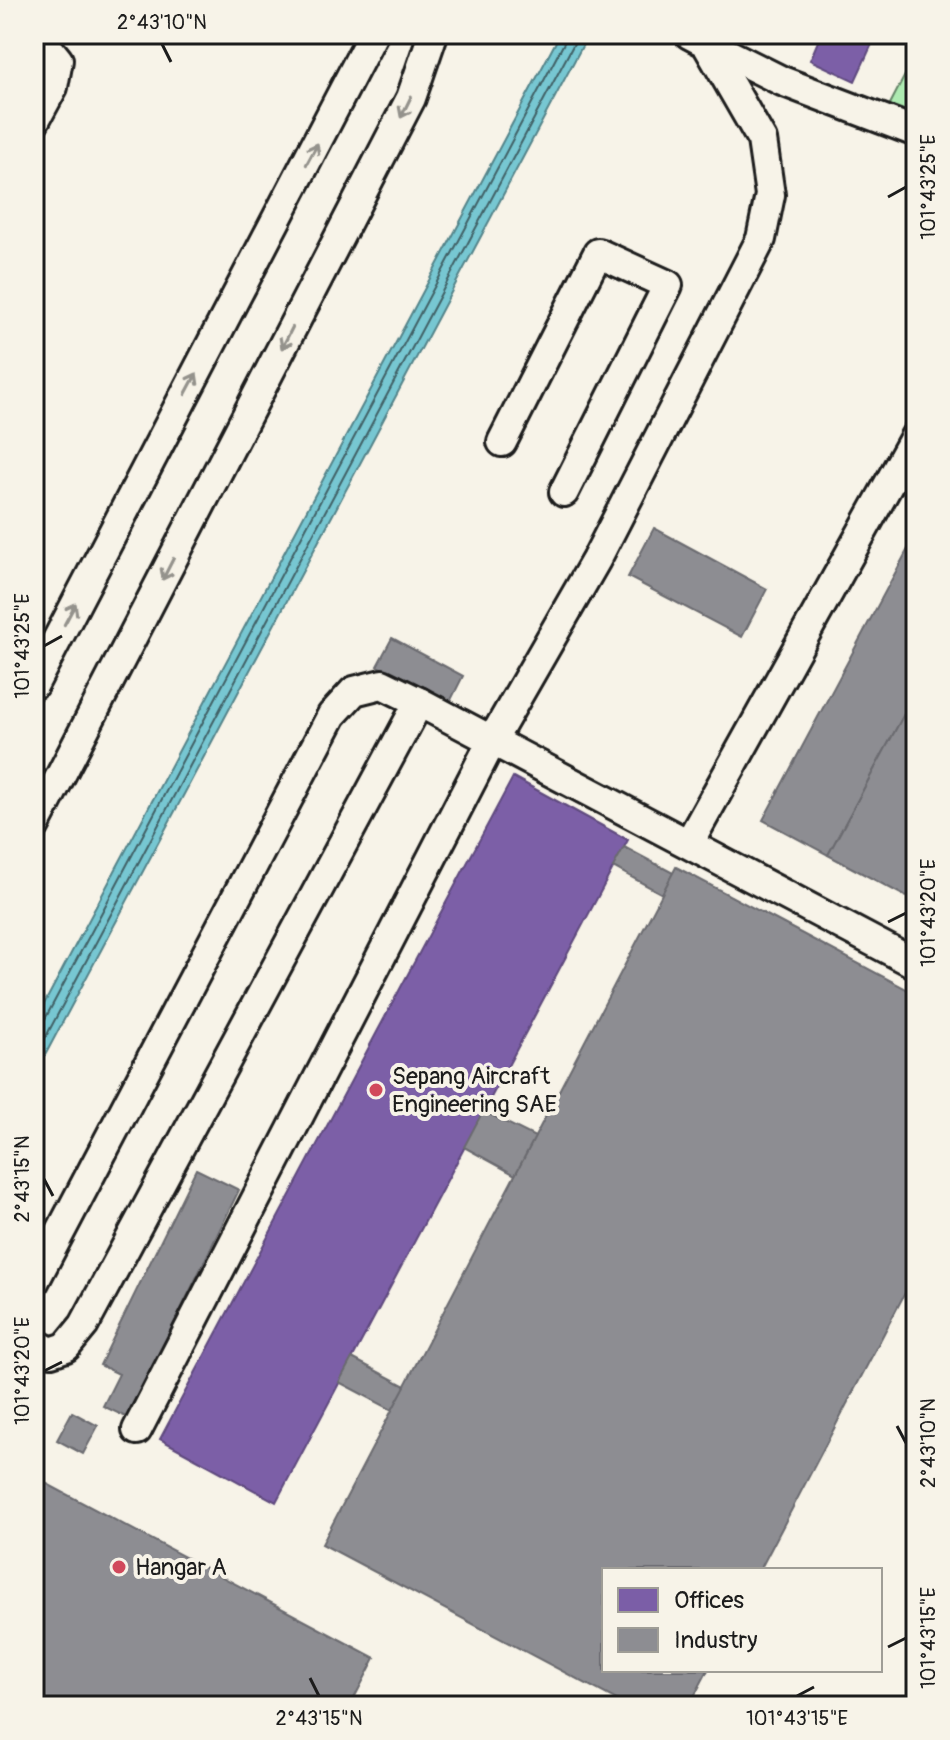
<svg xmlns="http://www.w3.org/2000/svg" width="950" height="1740" font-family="Pangolin,sans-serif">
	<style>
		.green { fill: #adeab1; stroke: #648366; stroke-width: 2 }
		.water { fill: #77c7d2; stroke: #538389; stroke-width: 2 }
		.offices { fill: #7b5ea7; stroke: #5e4a7d; stroke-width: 2 }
		.industry { fill: #8d8d92; stroke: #6b6b6f; stroke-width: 2 }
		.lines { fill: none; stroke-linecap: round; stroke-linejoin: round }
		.shore { stroke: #406065; stroke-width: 2 }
		.minor-casing { stroke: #1c1c1c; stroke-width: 34 }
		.minor { stroke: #f7f3e8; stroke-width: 28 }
		.oneway { stroke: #94928c }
		.ticks { fill: none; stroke: #1c1c1c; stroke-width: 3 }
		.poi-dot { fill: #d1495b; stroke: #f7f3e8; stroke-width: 3 }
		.labels { text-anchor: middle; stroke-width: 8; stroke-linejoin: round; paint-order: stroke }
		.poi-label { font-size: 24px; fill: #1c1c1c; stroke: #f7f3e8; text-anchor: start }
		.neatline { fill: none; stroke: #1c1c1c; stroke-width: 3 }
		.ticks-label { font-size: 20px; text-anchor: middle; fill: #1c1c1c }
	</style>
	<rect width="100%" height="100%" fill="#f7f3e8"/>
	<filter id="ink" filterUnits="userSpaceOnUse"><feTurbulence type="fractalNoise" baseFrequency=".0125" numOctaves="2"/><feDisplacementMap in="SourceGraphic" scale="16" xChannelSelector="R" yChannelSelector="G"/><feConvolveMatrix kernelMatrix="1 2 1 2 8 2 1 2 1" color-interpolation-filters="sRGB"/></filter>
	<g filter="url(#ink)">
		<path class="green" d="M916 54V119L887 110Z"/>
		<path class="water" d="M560 34H581L587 37 34 1076V1023Z"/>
		<g class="offices">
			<path d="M821 34H850L872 44 855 81 810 60Z"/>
			<path d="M513 777 628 840 276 1502 160 1439Z"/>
		</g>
		<g class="industry">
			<path d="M654 528 767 589 742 637 628 577Z"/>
			<path d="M916 534V692L828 855 763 820Z"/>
			<path d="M392 638 463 676 449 704 377 666Z"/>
			<path d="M916 692V902L828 855Z"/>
			<path d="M624 847 673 873 662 894 613 867Z"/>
			<path d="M676 867 916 994V1272L760 1570H604V1670H708L689 1706H628L322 1544Z"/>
			<path d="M483 1111 535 1137 515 1175 464 1147Z"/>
			<path d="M196 1169 239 1190 128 1418 103 1406 119 1374 100 1365Z"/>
			<path d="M352 1358 405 1386 392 1410 339 1382Z"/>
			<path d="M72 1412 98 1426 83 1454 57 1440Z"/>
			<path d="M34 1477 375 1658 350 1706H34Z"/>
		</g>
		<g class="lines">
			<g class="shore">
				<path d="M34 1024H40L45 1019 565 41 566 34"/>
				<path d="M34 1059 579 34"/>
			</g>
			<defs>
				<g id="minor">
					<path d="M706 43 782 81 916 132"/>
					<path d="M34 122 53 87 58 60 37 34"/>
					<path d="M502 442 598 253 668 285 564 492"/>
					<path d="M34 684 373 34"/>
					<path d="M34 827 411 98 433 34"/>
					<path d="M689 843 916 435"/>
					<path d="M34 1282 332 715 354 691 382 684 419 702 916 964"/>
					<path d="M34 1343 51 1352 66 1347 84 1325 419 702"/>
					<path d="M137 1430 493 739 596 560 761 239 770 195 762 140 706 43 689 34"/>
				</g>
			</defs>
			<use href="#minor" class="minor-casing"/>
			<use href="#minor" class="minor"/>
		</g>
		<defs><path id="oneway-shaft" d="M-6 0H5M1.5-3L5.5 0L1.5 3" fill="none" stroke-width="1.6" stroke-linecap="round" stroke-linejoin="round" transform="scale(2)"/></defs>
		<g class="oneway">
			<use href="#oneway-shaft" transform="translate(406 107) rotate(116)"/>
			<use href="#oneway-shaft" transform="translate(312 154) rotate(-62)"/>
			<use href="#oneway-shaft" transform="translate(287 338) rotate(117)"/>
			<use href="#oneway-shaft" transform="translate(191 384) rotate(-62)"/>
			<use href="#oneway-shaft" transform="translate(168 569) rotate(117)"/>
			<use href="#oneway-shaft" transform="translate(70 614) rotate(-62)"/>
		</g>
	</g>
	<path class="ticks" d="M162 44 171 62M888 197 906 187M44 646 62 636M888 922 906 913M44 1179 53 1196M44 1371 62 1362M897 1426 906 1443M888 1647 906 1638M310 1678 319 1696M797 1696 814 1687"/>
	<g class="poi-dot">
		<circle cx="376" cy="1090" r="8"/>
		<circle cx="119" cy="1567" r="8"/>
	</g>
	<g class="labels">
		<g class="poi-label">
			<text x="392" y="1084">Sepang Aircraft<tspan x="392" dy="28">Engineering SAE</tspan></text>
			<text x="135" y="1575">Hangar A</text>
		</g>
	</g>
	<rect width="950" height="1740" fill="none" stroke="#f7f3e8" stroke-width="88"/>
	<rect x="602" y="1568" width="280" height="104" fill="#f7f3e8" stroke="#9f9d96" stroke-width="2"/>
	<rect x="618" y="1588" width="40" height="24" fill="#7b5ea7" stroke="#9f9d96" stroke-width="2"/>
	<text x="674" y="1608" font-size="24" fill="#1c1c1c">Offices</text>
	<rect x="618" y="1628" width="40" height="24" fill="#8d8d92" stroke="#9f9d96" stroke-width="2"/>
	<text x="674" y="1648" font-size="24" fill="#1c1c1c">Industry</text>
	<rect x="44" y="44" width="862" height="1652" class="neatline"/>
	<g class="ticks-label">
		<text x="162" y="29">2°43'10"N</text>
		<text transform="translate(928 187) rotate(-90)" y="7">101°43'25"E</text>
		<text transform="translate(22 646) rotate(-90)" y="7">101°43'25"E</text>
		<text transform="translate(928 913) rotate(-90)" y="7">101°43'20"E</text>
		<text transform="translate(22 1179) rotate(-90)" y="7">2°43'15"N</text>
		<text transform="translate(22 1371) rotate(-90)" y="7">101°43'20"E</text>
		<text transform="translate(928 1443) rotate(-90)" y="7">2°43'10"N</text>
		<text transform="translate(928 1638) rotate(-90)" y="7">101°43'15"E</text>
		<text x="319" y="1725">2°43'15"N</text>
		<text x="797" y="1725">101°43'15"E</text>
	</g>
</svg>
